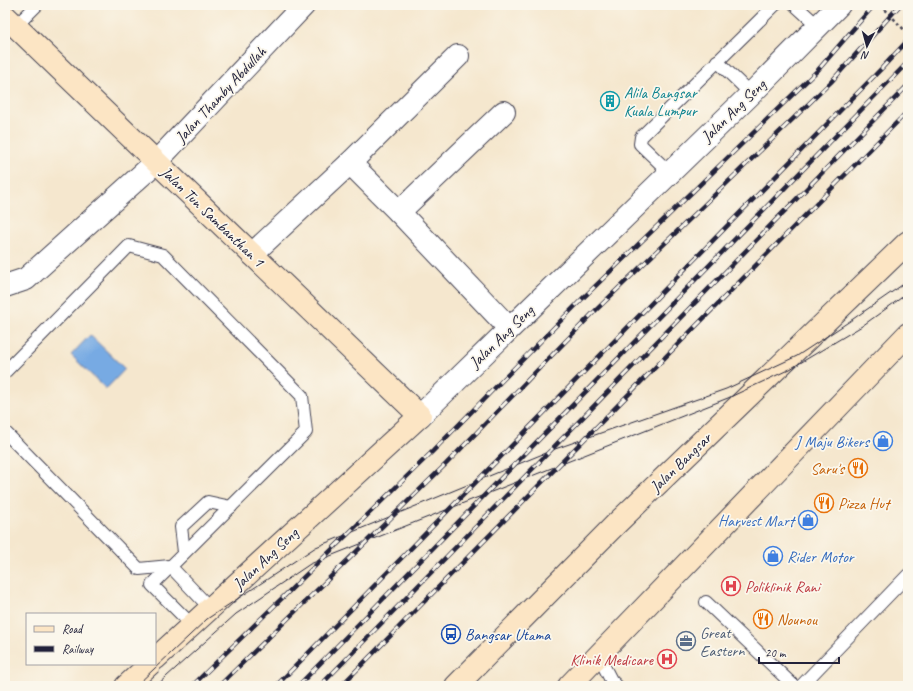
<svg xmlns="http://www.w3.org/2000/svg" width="913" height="691" font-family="Caveat,sans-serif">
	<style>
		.water { fill: #77aae3; stroke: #4c668f }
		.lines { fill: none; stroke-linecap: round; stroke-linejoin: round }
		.lane-casing { stroke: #424051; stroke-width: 14 }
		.street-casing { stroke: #424051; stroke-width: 24 }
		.secondary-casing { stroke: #424051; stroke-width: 24 }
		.path { stroke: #424051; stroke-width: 2.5; stroke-dasharray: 3 3; stroke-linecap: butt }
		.lane { stroke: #fff; stroke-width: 12 }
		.street { stroke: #fff; stroke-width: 22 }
		.secondary { stroke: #fce5c4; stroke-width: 22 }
		.tram { stroke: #22223b; stroke-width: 1 }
		.rail-casing { stroke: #22223b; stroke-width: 4.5 }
		.rail { stroke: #fbf7ec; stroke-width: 3; stroke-dasharray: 9; stroke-linecap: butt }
		.labels { text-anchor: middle; stroke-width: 3.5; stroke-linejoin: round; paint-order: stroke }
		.culture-label { font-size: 16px; fill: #0d838f; stroke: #fbf7ec; text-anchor: start }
		.street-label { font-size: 16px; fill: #22223b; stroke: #fbf7ec }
		.shop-label { font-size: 16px; fill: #366cbe; stroke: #fbf7ec; text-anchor: end }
		.food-label { font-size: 16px; fill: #c56008; stroke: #fbf7ec; text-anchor: start }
		.health-label { font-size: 16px; fill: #be3a42; stroke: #fbf7ec; text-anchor: start }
		.service-label { font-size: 16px; fill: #4e5e75; stroke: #fbf7ec; text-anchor: start }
		.transit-label { font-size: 16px; fill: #164399; stroke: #fbf7ec; text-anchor: start }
	</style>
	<rect width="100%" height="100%" fill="#fbf7ec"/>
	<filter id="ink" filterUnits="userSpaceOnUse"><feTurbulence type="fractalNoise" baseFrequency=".025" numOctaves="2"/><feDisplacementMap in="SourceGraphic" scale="8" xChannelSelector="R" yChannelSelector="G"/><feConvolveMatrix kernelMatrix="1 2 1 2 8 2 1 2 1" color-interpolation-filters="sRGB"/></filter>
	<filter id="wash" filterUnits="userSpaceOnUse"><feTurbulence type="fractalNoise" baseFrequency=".012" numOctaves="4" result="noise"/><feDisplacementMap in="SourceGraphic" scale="16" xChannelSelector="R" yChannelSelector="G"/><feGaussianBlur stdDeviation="0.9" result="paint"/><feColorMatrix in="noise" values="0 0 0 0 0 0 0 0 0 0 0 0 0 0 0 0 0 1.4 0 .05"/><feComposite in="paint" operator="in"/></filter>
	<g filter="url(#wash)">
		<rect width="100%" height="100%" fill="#f5e7ce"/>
		<path class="water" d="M90 335 125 369 106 389 71 355Z"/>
	</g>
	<g filter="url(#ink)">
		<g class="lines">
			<defs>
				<g id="lane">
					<path d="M795 5 818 26"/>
					<path d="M16 26 37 5"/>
					<path d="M717 61 751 94"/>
					<path d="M669 172 640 144 641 137 775 5"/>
					<path d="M5 372 129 246 163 255 302 396 306 432 152 585 192 625"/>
					<path d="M5 432 139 569 170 566"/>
					<path d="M184 552 181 527 208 502 231 507"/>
					<path d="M170 566 210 608"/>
					<path d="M706 602 794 686"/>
					<path d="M598 655 611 680 617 686"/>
					<path d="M801 686 908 575"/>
				</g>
				<g id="street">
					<path d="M350 163 399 212 509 328"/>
					<path d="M399 212 504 112"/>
					<path d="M252 254 350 163 458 56"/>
					<path d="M5 286 26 279 156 162 304 5"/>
					<path d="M420 416 751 94 839 5"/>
				</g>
				<g id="secondary">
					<path d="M5 16 420 416 155 659"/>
					<path d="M126 686 150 664"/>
					<path d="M456 686 616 524 908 242"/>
					<path d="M569 686 908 334"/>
				</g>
			</defs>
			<use href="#lane" class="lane-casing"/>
			<use href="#street" class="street-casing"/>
			<use href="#secondary" class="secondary-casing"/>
			<path class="path" d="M881 5 908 34"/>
			<use href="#lane" class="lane"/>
			<use href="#street" class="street"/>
			<use href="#secondary" class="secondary"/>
			<g class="tram">
				<path d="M136 686 207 619 316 547 555 449 726 389 797 356 853 319 908 281"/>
				<path d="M156 686 236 614 310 564 728 398 790 369 862 326 908 293"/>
			</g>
			<defs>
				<g id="rail">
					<path d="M192 686 433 451 582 299 818 70 874 5"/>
					<path d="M219 686 446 464 594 312 831 82 900 5"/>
					<path d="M276 686 882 68 908 40"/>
					<path d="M298 686 908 62"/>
					<path d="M320 686 908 85"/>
					<path d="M341 686 908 111"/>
				</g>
			</defs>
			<use href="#rail" class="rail-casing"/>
			<use href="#rail" class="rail"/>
		</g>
	</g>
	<defs>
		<symbol id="building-ring" viewBox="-11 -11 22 22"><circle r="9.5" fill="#fbf7ec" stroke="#0f9aa8" stroke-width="1.5"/><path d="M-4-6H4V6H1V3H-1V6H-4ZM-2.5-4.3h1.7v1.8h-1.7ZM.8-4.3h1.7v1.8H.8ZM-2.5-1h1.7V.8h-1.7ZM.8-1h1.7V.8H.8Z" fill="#0f9aa8"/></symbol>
		<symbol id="shop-ring" viewBox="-11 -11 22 22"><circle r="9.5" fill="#fbf7ec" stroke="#3f7fe0" stroke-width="1.5"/><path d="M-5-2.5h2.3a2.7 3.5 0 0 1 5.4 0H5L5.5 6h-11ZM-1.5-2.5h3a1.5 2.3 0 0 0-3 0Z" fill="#3f7fe0"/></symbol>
		<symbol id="restaurant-ring" viewBox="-11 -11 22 22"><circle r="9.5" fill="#fbf7ec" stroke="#e8710a" stroke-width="1.5"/><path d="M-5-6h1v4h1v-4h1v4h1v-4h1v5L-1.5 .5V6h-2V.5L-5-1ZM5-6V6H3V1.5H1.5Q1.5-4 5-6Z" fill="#e8710a"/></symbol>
		<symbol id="hospital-ring" viewBox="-11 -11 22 22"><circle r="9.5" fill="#fbf7ec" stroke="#e0444e" stroke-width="1.5"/><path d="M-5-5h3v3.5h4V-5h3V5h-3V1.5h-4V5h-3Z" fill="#e0444e"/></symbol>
		<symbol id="bus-ring" viewBox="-11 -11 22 22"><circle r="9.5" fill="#fbf7ec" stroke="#1a4fb4" stroke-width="1.5"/><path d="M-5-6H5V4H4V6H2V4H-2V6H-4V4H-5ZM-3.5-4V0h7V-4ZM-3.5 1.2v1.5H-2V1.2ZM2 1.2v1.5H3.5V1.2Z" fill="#1a4fb4"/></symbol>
		<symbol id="office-ring" viewBox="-11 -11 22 22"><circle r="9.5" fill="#fbf7ec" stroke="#5c6f8a" stroke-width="1.5"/><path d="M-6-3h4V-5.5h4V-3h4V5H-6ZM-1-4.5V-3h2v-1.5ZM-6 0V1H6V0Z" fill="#5c6f8a"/></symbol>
	</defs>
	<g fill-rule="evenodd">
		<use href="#building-ring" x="599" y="90" width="22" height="22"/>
		<use href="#shop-ring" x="872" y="430" width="22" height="22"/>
		<use href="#restaurant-ring" x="847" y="457" width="22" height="22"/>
		<use href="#restaurant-ring" x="813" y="492" width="22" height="22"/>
		<use href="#shop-ring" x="797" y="509" width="22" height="22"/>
		<use href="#shop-ring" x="762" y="545" width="22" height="22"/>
		<use href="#hospital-ring" x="720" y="575" width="22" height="22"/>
		<use href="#restaurant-ring" x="752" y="608" width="22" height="22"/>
		<use href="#bus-ring" x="440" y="623" width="22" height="22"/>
		<use href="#office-ring" x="675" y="630" width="22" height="22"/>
		<use href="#hospital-ring" x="656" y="648" width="22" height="22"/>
	</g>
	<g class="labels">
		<g class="culture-label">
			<text x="624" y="98">Alila Bangsar<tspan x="624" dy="18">Kuala Lumpur</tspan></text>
		</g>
		<g class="street-label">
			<text transform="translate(220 94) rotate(-47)" y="6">Jalan Thamby Abdullah</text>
			<text transform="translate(733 110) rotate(-44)" y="6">Jalan Ang Seng</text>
			<text transform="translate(213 216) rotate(44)" y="6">Jalan Tun Sambanthan 1</text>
			<text transform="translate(501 336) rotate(-44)" y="6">Jalan Ang Seng</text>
			<text transform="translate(680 462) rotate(-44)" y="6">Jalan Bangsar</text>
			<text transform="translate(265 558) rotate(-43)" y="6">Jalan Ang Seng</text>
		</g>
		<g class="shop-label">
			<text x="869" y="447">J Maju Bikers</text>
			<text x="794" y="526">Harvest Mart</text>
			<text x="787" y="562" text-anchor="start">Rider Motor</text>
		</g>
		<g class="food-label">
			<text x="844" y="474" text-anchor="end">Saru's</text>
			<text x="838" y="509">Pizza Hut</text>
			<text x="777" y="625">Nounou</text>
		</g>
		<g class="health-label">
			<text x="745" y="592">Poliklinik Rani</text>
			<text x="653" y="665" text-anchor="end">Klinik Medicare</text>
		</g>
		<g class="service-label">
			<text x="700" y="638">Great<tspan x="700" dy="18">Eastern</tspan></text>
		</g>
		<g class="transit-label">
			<text x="465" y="640">Bangsar Utama</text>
		</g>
	</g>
	<rect width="913" height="691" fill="none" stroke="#fbf7ec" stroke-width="20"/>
	<rect x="26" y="613" width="130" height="52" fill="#fbf7ec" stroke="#a4a2a5"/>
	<rect x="34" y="626" width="20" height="6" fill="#fce5c4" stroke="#a4a2a5"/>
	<text x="62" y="633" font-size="12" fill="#22223b">Road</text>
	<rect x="34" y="646" width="20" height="6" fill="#22223b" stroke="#a4a2a5"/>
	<text x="62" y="653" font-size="12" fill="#22223b">Railway</text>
	<g transform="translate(867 46) rotate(186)" stroke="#fbf7ec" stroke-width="3" paint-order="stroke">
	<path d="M0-3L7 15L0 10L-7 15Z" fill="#22223b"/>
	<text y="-6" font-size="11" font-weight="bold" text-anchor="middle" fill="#22223b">N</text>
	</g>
	<path d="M759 657v6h80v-6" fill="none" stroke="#22223b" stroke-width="2"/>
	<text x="765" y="657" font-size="12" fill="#22223b" stroke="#fbf7ec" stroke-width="3" paint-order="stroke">20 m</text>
</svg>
